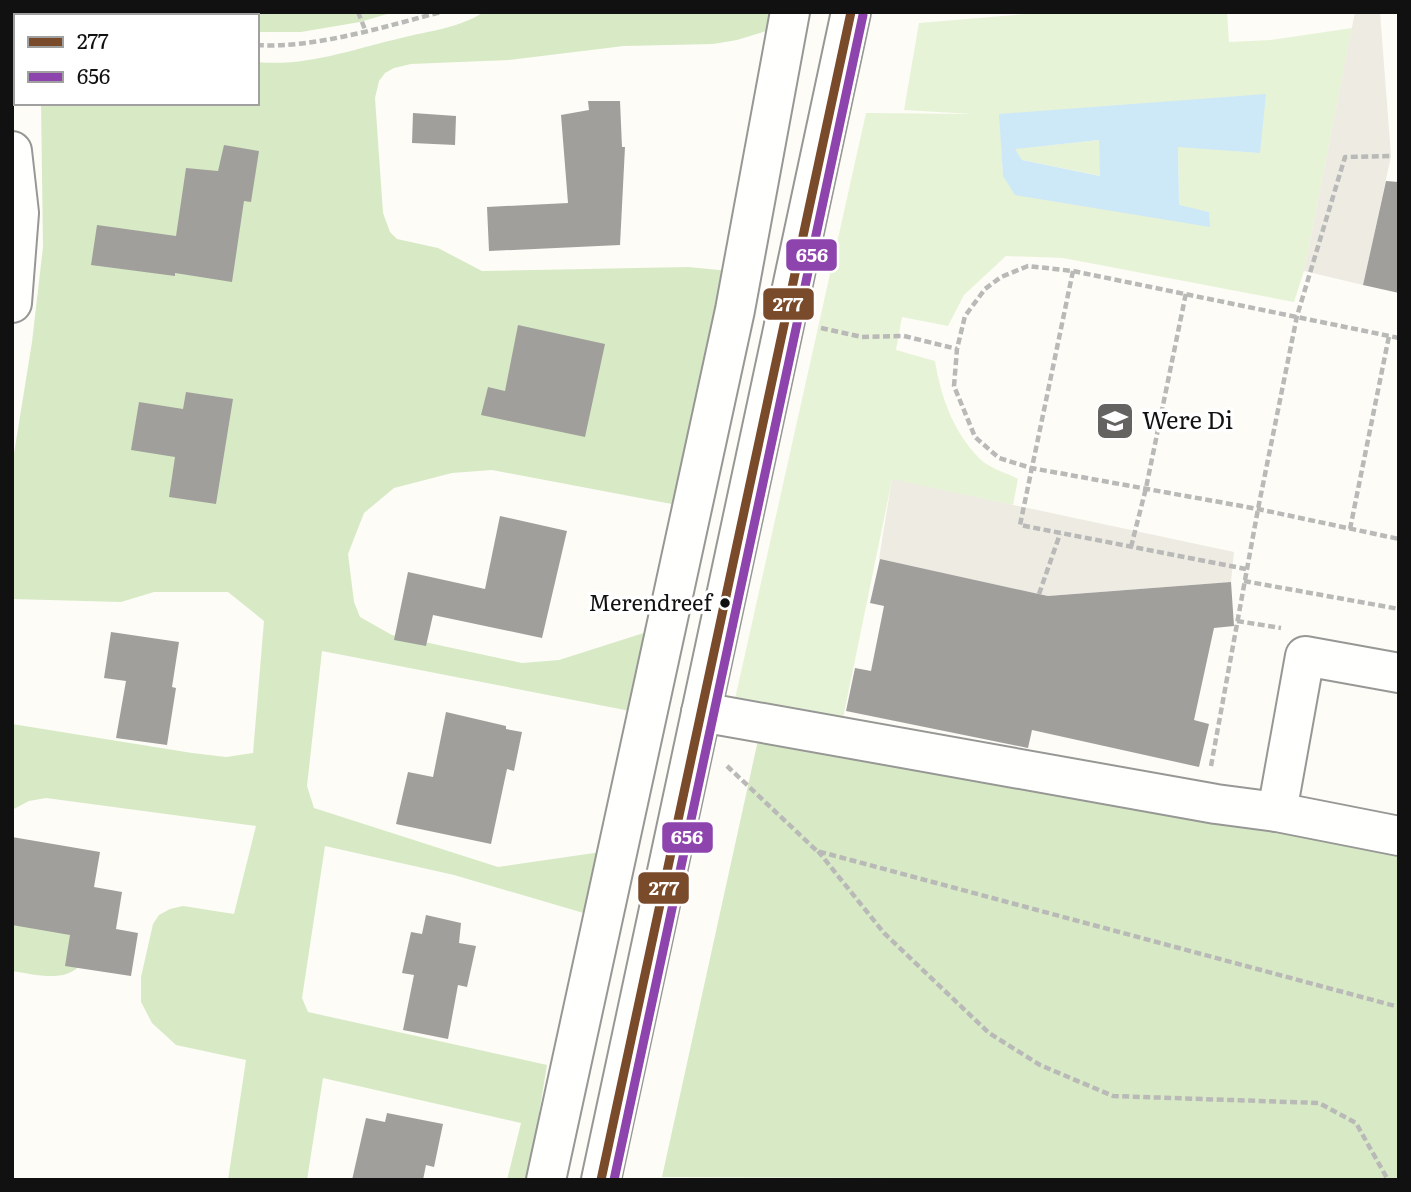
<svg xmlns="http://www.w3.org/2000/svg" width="1411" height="1192" font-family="Literata,serif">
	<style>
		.green { fill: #e7f3d7; fill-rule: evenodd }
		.forest { fill: #d8eac5 }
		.plaza { fill: #edebe2 }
		.water { fill: #cde8f7; fill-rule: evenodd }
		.building { fill: #a19f9c }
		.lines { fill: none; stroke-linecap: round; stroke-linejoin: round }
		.minor-casing { stroke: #979795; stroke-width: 42 }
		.path { stroke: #b9b9b8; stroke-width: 4.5; stroke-dasharray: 7 3.5; stroke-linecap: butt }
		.minor { stroke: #fffffe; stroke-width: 38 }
		.bus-1-casing { stroke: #fff; stroke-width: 14 }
		.bus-2-casing { stroke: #fff; stroke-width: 14 }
		.bus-1 { stroke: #7a4b2a; stroke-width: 9 }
		.bus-2 { stroke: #8e44ad; stroke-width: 9 }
		.bus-dot { fill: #111; stroke: #fff; stroke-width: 2.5 }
		.labels { text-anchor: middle; stroke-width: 7; stroke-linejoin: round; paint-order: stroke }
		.bus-label { font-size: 22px; fill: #111; stroke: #fff; text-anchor: end }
		.poi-label { font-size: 24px; fill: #111; stroke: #fff; text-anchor: start }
		.line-badge { stroke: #fff; stroke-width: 2.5 }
		.badge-label { font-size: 19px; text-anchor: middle; font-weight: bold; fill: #fff }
	</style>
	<rect width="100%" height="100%" fill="#fdfcf7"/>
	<g class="green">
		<path d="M1050 12H1227L1229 42 1271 40 1352 28 1304 271 1294 302 1063 258 1006 256 964 295 948 326 902 317 896 350 935 361C941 397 953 432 980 459 989 468 1007 473 1018 479L1013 505 892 480 841 728 733 708 866 113 972 114 904 110 919 23ZM1000 114 1260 153 1178 146 1179 206 1209 212V226L1003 176Z"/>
		<path d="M1099 140 1101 176 1022 160 1014 149Z"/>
	</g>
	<g class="forest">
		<path d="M12 12H394L360 22 301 32H257V16H144L91 13 16 16V19H12Z"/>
		<path d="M484 12H806L805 19 737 40 713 44 624 46 509 60 411 64 394 68 385 73 379 81 375 98 383 213 390 232 397 239 438 248 482 271 688 267 730 271 677 505 492 470 452 473 394 488 364 513 348 554 354 602 360 617 392 635 522 663 559 660 650 631 630 711 322 651 307 786 314 808 498 867 601 852 587 914 454 875 325 846 302 998 308 1012 547 1065 528 1180H507L521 1123 323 1078 307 1180H228L246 1060 176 1045 152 1023 141 1002V977L153 924 159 915 170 909 183 906 234 914 256 826 46 798 29 801 12 810V724L192 753 226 757 253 753 264 621 228 592H154L121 602 12 599V466L32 342 43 247 41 103H257V62C307 67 353 49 401 38 429 31 459 28 484 12Z"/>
		<path d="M760 731 1399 853V1180L662 1177Z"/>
		<path d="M12 882 77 905 79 966C64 983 33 974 12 971Z"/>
	</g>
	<g class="plaza">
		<path d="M1355 12H1380L1391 156 1363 285 1304 271Z"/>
		<path d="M892 479 1234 552 1231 582 1048 596 879 559Z"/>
	</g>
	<path class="water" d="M1266 94 1260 153 1178 147 1179 205 1209 212 1210 227 1015 195 1003 176 999 114ZM1099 140 1100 176 1022 160 1015 149Z"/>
	<g class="building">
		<path d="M588 101H620L622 147H625L620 245 489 251 487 207 568 203 561 115 589 110Z"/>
		<path d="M413 113 456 116 455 145 412 143Z"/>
		<path d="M224 145 259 151 251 202 244 201 232 282 175 273V276L91 265 97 225 176 236 186 168 218 171Z"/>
		<path d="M1386 181 1399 182V293L1363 285Z"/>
		<path d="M518 325 605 344 585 437 481 415 488 387 505 391Z"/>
		<path d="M186 392 233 399 216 504 169 497 175 457 131 450 139 402 183 409Z"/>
		<path d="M500 516 567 531 542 638 433 615 426 646 394 640 408 572 485 589Z"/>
		<path d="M880 559 1048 596 1231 582 1234 626 1214 628 1194 720 1209 724 1199 767 1032 730 1028 748 846 711 855 668 871 671 884 606 870 603Z"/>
		<path d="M111 632 179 642 172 687 176 688 167 745 116 738 126 681 104 678Z"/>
		<path d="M446 712 506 726V729L522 732 514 771 507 769 491 844 396 824 408 772 433 777Z"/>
		<path d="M12 837 100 852 94 887 122 892 116 929 138 933 131 976 65 966 70 935 12 925Z"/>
		<path d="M426 915 461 923 459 943 476 946 467 987 458 985 448 1039 403 1030 414 975 402 973 411 932 422 934Z"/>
		<path d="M387 1113 443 1124 434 1167 426 1165 423 1180H352L366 1118 385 1122Z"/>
	</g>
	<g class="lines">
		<defs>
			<g id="minor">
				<path d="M12 151 19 213 12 303"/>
				<path d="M701 712 1216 804 1277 812 1399 836"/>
				<path d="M1277 812 1305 656 1399 673"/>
				<path d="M546 1180 735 310 790 12"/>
				<path d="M601 1180 851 12"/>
			</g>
		</defs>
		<use href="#minor" class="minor-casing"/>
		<g class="path">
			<path d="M358 12 366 32"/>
			<path d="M12 35H16"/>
			<path d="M257 45C313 49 387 26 441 12"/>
			<path d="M1073 271 1020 525 1246 569"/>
			<path d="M821 328 862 337 904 336 957 349"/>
			<path d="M1399 338 1073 271 1028 266 1001 277 985 289 965 316 957 349 954 386 975 437 999 458 1031 468 1258 509 1399 539"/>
			<path d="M1350 529 1389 336"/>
			<path d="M1131 547 1146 488 1186 293"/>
			<path d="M1244 581 1399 609"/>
			<path d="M1039 594 1060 534"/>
			<path d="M1237 621 1281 628"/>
			<path d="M727 766 817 851 1399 1007"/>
			<path d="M1211 766 1258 509 1297 316 1345 157 1391 156"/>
			<path d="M818 851 884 933 989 1033 1040 1065 1113 1096 1319 1103 1356 1123 1388 1180"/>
		</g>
		<use href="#minor" class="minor"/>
		<defs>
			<path id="bus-1" d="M601 1180 851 12"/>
			<path id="bus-2" d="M614 1180 863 15"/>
		</defs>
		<use href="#bus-1" class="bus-1-casing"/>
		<use href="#bus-2" class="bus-2-casing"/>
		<use href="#bus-1" class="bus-1"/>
		<use href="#bus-2" class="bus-2"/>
	</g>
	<defs>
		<symbol id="school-square" viewBox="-11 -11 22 22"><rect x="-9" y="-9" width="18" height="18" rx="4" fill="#646362" stroke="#fff"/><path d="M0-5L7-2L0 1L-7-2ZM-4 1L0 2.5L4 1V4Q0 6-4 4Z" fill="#fff"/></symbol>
	</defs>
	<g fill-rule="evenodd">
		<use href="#school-square" x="1093" y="399" width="44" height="44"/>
	</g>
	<circle class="bus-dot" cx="725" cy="603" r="6"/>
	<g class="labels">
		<g class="bus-label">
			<text x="712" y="611">Merendreef</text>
		</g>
		<g class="poi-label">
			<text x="1142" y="429">Were Di</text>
		</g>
	</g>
	<g class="line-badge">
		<rect x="785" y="238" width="53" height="34" rx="7" fill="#8e44ad"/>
		<rect x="762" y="287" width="53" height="34" rx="7" fill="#7a4b2a"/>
		<rect x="661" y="821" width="53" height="33" rx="7" fill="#8e44ad"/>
		<rect x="637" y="871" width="53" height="34" rx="7" fill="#7a4b2a"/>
	</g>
	<g class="badge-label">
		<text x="812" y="262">656</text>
		<text x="788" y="311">277</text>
		<text x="687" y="844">656</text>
		<text x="664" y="895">277</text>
	</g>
	<rect width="1411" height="1192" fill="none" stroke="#111111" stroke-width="28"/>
	<rect x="14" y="14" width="245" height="91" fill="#ffffff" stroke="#a0a0a0" stroke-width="2"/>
	<rect x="28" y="37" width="35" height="10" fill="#7a4b2a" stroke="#a0a0a0" stroke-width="2"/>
	<text x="77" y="49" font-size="21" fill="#111111">277</text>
	<rect x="28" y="72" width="35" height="10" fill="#8e44ad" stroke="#a0a0a0" stroke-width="2"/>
	<text x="77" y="84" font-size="21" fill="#111111">656</text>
</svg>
